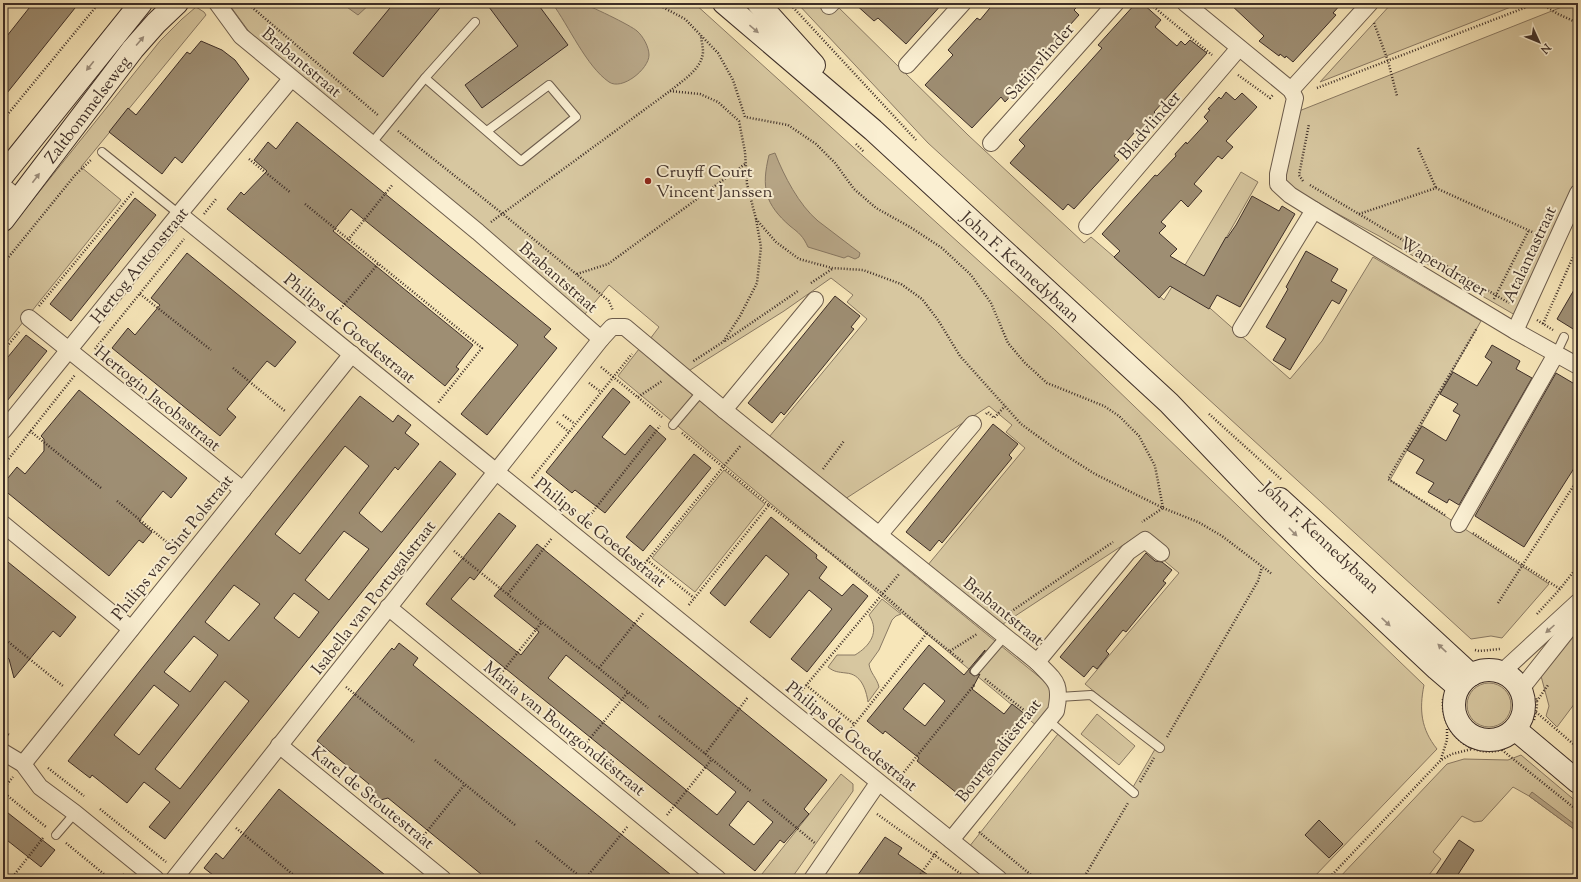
<svg xmlns="http://www.w3.org/2000/svg" width="1581" height="882" font-family="'Sorts Mill Goudy',serif">
	<style>
		.green { fill: #d7c7a0; stroke: #8a7a64 }
		.water { fill: #b8a788; stroke: #877762 }
		.building { fill: #9e8e73; stroke: #3d2e28; fill-rule: evenodd }
		.lines { fill: none; stroke-linecap: round; stroke-linejoin: round }
		.lane-casing { stroke: #6c5c4c; stroke-width: 10 }
		.street-casing { stroke: #6c5c4c; stroke-width: 18 }
		.secondary-casing { stroke: #3d2e28; stroke-width: 24 }
		.path { stroke: #3d2e28; stroke-width: 2.5; stroke-dasharray: 1 2; stroke-linecap: butt }
		.lane { stroke: #faefd2; stroke-width: 8 }
		.street { stroke: #faefd2; stroke-width: 16 }
		.secondary { stroke: #faefd2; stroke-width: 22 }
		.oneway { fill: #9c8e7d }
		.poi-dot { fill: #8f2418; stroke: #faefd2; stroke-width: 1.5 }
		.labels { text-anchor: middle; stroke-width: 4; stroke-linejoin: round; paint-order: stroke }
		.street-label { font-size: 17px; fill: #3d2e28; stroke: #faefd2 }
		.poi-label { font-size: 17px; fill: #3d2e28; stroke: #faefd2; text-anchor: start }
	</style>
	<rect width="100%" height="100%" fill="#f7e6b9"/>
	<filter id="stains"><feTurbulence type="fractalNoise" baseFrequency=".005" numOctaves="4"/><feColorMatrix values="0 0 0 0 .2 0 0 0 0 .09 0 0 0 0 .02 0 0 0 .5 -.17"/></filter>
	<radialGradient id="worn" r=".72"><stop offset=".6" stop-color="#630" stop-opacity="0"/><stop offset="1" stop-color="#630" stop-opacity=".3"/></radialGradient>
	<g class="green">
		<path d="M228 3H694L1054 329 1424 685C1419 710 1421 729 1437 749L1312 879H1006L969 847 1058 734 1129 794 1158 744 1085 684 1179 573 1161 558 1166 551 1143 532 1000 626 927 566 1025 448 1006 432 1012 425 989 406 845 499 769 437 867 319 847 302 853 295 831 278 784 311 687 372 650 339 659 327 609 285 585 314 370 136 250 33Z"/>
		<path d="M797 3H834L968 135 1084 243 1091 237 1164 300 1241 172 1258 182 1194 294 1290 379 1322 341 1373 257 1481 321 1390 480 1549 584 1502 638 1491 636 1471 639 928 143Z"/>
		<path d="M1392 3H1521L1320 82Z"/>
		<path d="M1572 3H1578V178L1515 315 1379 236 1297 192 1284 179 1299 111Z"/>
		<path d="M196 7 204 12 206 15 81 167 121 200 3 347V237L160 41 182 19Z"/>
		<path d="M639 349 668 375 1043 680 1052 690 1053 706 1037 726 618 376Z"/>
		<path d="M724 470 765 504 695 592 652 558Z"/>
		<path d="M882 599 901 614 896 616 892 620 879 650 869 664C870 673 877 678 879 687L868 702C866 689 861 674 846 673 838 672 834 672 828 667L837 655H855C870 646 880 632 869 615Z"/>
		<path d="M1578 624V699L1557 727 1546 716 1549 706 1541 676Z"/>
		<circle cx="1489" cy="705" r="22"/>
		<path d="M1097 714 1135 746 1119 765 1081 734Z"/>
		<path d="M1521 755 1578 803V832L1529 796 1513 787 1482 821 1474 822 1462 816 1433 852 1441 859 1429 875 1433 879H1338L1447 764 1464 759 1508 760Z"/>
		<path d="M841 774 853 784V791L791 879H758Z"/>
	</g>
	<g class="water">
		<path d="M345 3H371L358 15 344 5Z"/>
		<path d="M552 3C561 3 571 2 580 3 587 4 632 26 637 31 643 36 649 47 649 55 649 69 622 91 609 82 586 66 569 26 552 3Z"/>
		<path d="M775 153C784 176 799 205 818 221 832 232 846 242 860 253L859 257 855 259 848 256 844 258 808 247C803 236 799 233 790 226 765 204 761 188 769 155Z"/>
		<path d="M1532 792 1578 827V832L1529 796Z"/>
	</g>
	<g class="building">
		<path d="M33 3H79L3 98V41Z"/>
		<path d="M394 3H444L383 77 353 53Z"/>
		<path d="M486 3H537L568 45 482 108 465 85 518 46Z"/>
		<path d="M854 3H943L906 44 878 18 874 21Z"/>
		<path d="M994 3H1081L1074 10 1079 15 1032 67 1035 70 1005 102 1001 97 972 128 925 85 953 55 948 50 977 18 980 20Z"/>
		<path d="M1136 3H1142L1161 20 1155 27 1177 46 1181 41 1185 45 1190 40 1207 53 1154 112 1158 116 1140 136 1135 132 1114 156 1119 160 1093 188 1074 209 1068 204 1063 210 1010 163 1025 146 1019 140 1102 48 1098 45Z"/>
		<path d="M1229 3H1342L1333 13 1336 15 1293 62 1286 56 1285 58 1280 54 1279 56 1259 41 1264 36Z"/>
		<path d="M201 41 222 50 235 60 249 79 182 163 175 157 162 174 109 132 128 108 136 115 187 52 190 54Z"/>
		<path d="M1226 92 1235 100 1242 93 1257 107 1226 141 1233 147 1222 159 1218 156 1194 184 1202 191 1188 207 1181 200 1161 222 1166 226 1159 233 1177 249 1170 256 1204 276 1226 237 1227 238 1236 225 1252 196 1279 211 1282 206 1295 214 1240 307 1217 295 1209 309 1170 286 1159 298 1114 257 1120 251 1102 234 1155 175 1157 176 1176 156 1175 154 1186 142 1187 144 1208 121 1204 117 1210 110 1208 109 1219 97 1221 99Z"/>
		<path d="M297 122 551 329 544 337 557 348 487 435 461 414 518 345 351 209 333 231 473 345 456 367 459 369 445 386 227 209 241 192 244 195 267 171 254 160 268 142 276 149Z"/>
		<path d="M135 198 156 215 71 321 50 304Z"/>
		<path d="M1306 251 1338 269 1331 281 1347 290 1339 304 1332 300 1290 370 1273 360 1286 339 1266 327 1288 289 1286 287Z"/>
		<path d="M187 253 296 342 275 367 267 361 227 409 236 417 220 436 112 348 128 328 135 335 160 305 151 298Z"/>
		<path d="M1578 283V332L1557 319Z"/>
		<path d="M835 296 860 316 851 327 854 329 784 415 781 412 772 423 748 403Z"/>
		<path d="M26 335 47 351 3 406V363Z"/>
		<path d="M1492 345 1520 361 1516 369 1532 378 1459 505 1449 499 1447 503 1428 492 1434 483 1416 473 1424 460 1407 450 1422 426 1446 441 1460 415 1453 411 1458 404 1440 394 1453 372 1477 386 1492 362 1485 357Z"/>
		<path d="M1556 373 1578 386V462L1524 547 1475 516Z"/>
		<path d="M613 388 630 402 602 437 625 455 650 425 666 439 605 513 575 490 572 493 546 472Z"/>
		<path d="M79 390 187 478 171 498 163 491 139 521 152 532 143 543 139 540 109 576 3 489V484L17 467 25 474 44 451V439L41 436Z"/>
		<path d="M360 396 393 422 398 415 411 425 405 433 419 444 398 470 395 467 359 513 381 532H382L440 461 456 474 165 839 149 827 170 802 144 782 127 803 92 775 90 778 68 761ZM345 446 369 466 300 554 275 534ZM344 531 369 549 329 600 305 580ZM234 585 260 604 229 641 205 622ZM294 593 319 612 299 638 274 618ZM194 636 218 655 190 692 164 672ZM225 681 249 701 180 789 155 769ZM154 685 179 705 139 755 114 735Z"/>
		<path d="M993 424 1018 444 1009 455 1012 458 942 543 939 540 930 551 906 532Z"/>
		<path d="M694 454 711 468 643 551 626 537Z"/>
		<path d="M499 513 516 526 474 580 470 577 451 599 502 640 521 655 539 632 494 596 537 544 827 780 804 809 809 814 784 843 780 840 755 871 426 604ZM566 655 736 792 717 815 548 678ZM748 801 773 822 754 845 729 825Z"/>
		<path d="M771 517 817 555 816 558 827 567 819 578 842 596 853 584 868 596 807 672 791 659 832 609 809 590 770 638 750 622 789 574 766 555 725 606 710 593Z"/>
		<path d="M1146 553 1155 561 1162 562 1172 570 1163 581 1166 583 1126 632 1123 630 1106 651 1109 654 1097 669 1093 666 1084 677 1060 657Z"/>
		<path d="M3 558 76 617 60 637 53 631 14 678 9 659 3 654Z"/>
		<path d="M399 643 418 658 413 665 676 879H487L388 798 373 802 362 793 369 784 317 741 392 648 394 650Z"/>
		<path d="M929 645 964 675 985 650V651L970 670V673L974 676 980 674 972 689 1004 714 1012 704 1026 715 1022 721 1023 722 963 798 917 761 919 758 885 731 883 734 867 721ZM924 683 945 701 925 726 903 709Z"/>
		<path d="M279 789 296 803 390 879H218L204 868 216 853 223 859Z"/>
		<path d="M3 809 55 850 41 867 3 837Z"/>
		<path d="M1319 820 1343 844 1329 858 1305 835Z"/>
		<path d="M885 837 902 848 898 854 934 879H855Z"/>
		<path d="M1459 840 1474 850 1455 879H1433Z"/>
	</g>
	<g class="lines">
		<defs>
			<g id="lane">
				<path d="M425 78 521 161 576 117 549 85 487 131"/>
				<path d="M371 144 425 78 475 22"/>
				<path d="M102 152 179 214"/>
				<path d="M1556 354 1564 337"/>
				<path d="M673 425 701 392"/>
				<path d="M975 671 1005 636"/>
				<path d="M1059 697 1091 695 1160 748"/>
				<path d="M1049 721 1134 793"/>
				<path d="M56 835 75 813"/>
			</g>
			<g id="street">
				<path d="M217 3 241 36 478 232 601 339 612 327H625L724 410 1037 662 1128 552 1145 540 1161 553"/>
				<path d="M1185 3 1291 90 1295 98 1278 174V184L1290 195 1314 210 1515 331 1578 366"/>
				<path d="M829 6 832 3"/>
				<path d="M907 65 963 3"/>
				<path d="M1291 90 1370 3"/>
				<path d="M991 143 1116 3"/>
				<path d="M3 186 19 199"/>
				<path d="M179 214 787 708 999 879"/>
				<path d="M1087 226 1239 48"/>
				<path d="M29 318 243 490"/>
				<path d="M1241 329 1314 210"/>
				<path d="M1515 331 1578 193"/>
				<path d="M724 410 815 300"/>
				<path d="M3 431 179 214 291 79"/>
				<path d="M3 524 131 629"/>
				<path d="M1459 524 1556 354"/>
				<path d="M879 535 973 424"/>
				<path d="M388 607 718 879"/>
				<path d="M1502 672 1578 602"/>
				<path d="M1521 689 1578 617"/>
				<path d="M279 745 443 879"/>
				<path d="M3 752 23 764 40 787 75 813 156 879"/>
				<path d="M23 764 352 354"/>
				<path d="M951 840 1056 711C1062 682 1055 681 1037 662"/>
				<path d="M174 879 601 339"/>
				<path d="M812 879 878 783"/>
			</g>
			<g id="secondary">
				<path id="s1" d="M724 3 873 130 1169 403 1271 510 1325 564 1437 669 1458 687"/>
				<path d="M758 3 814 65"/>
				<path d="M3 175 141 3"/>
				<path id="s2" d="M3 220 133 49 156 23 177 3"/>
				<path d="M1280 499 1471 675"/>
				<circle cx="1489" cy="705" r="35"/>
				<path d="M1515 729 1578 782"/>
			</g>
		</defs>
		<use href="#lane" class="lane-casing"/>
		<use href="#street" class="street-casing"/>
		<use href="#secondary" class="secondary-casing"/>
		<g class="path">
			<path d="M247 3 379 116"/>
			<path d="M655 3 685 19 718 53 733 80 745 117 788 125 816 144 835 163 854 189 876 208 910 227 942 248 971 275 991 303 1008 343 1025 363 1047 383 1104 406 1119 416 1139 436 1155 466 1163 508 1142 522"/>
			<path d="M789 3 916 140"/>
			<path d="M1149 3 1212 55"/>
			<path d="M1540 3 1558 14 1578 23"/>
			<path d="M1374 23 1388 61 1397 96"/>
			<path d="M1238 75 1270 98 1273 95"/>
			<path d="M1317 88 1537 3"/>
			<path d="M670 91 700 94 718 102 739 121 745 152 747 184 756 219 761 247 757 283 740 316 723 342 692 362"/>
			<path d="M3 120 99 3"/>
			<path d="M398 131 503 214 609 301 613 311"/>
			<path d="M856 144 864 152"/>
			<path d="M1418 148 1436 188"/>
			<path d="M249 159 291 193"/>
			<path d="M1303 181 1299 175 1309 124"/>
			<path d="M1310 185 1509 303"/>
			<path d="M305 204 482 348 438 403"/>
			<path d="M204 214 216 199"/>
			<path d="M1359 214 1436 188 1541 236"/>
			<path d="M756 219 776 242 799 259 832 268 863 270 901 284 922 299 938 320 960 356 1021 424 1054 448 1095 474 1163 508 1198 522 1222 536 1272 574"/>
			<path d="M491 222 670 91C682 81 702 69 703 52 703 46 701 40 701 35"/>
			<path d="M348 240 393 184"/>
			<path d="M3 264 76 174 92 159"/>
			<path d="M577 274 608 264 745 164"/>
			<path d="M811 283 832 269"/>
			<path d="M140 294 211 350"/>
			<path d="M1494 299 1529 230"/>
			<path d="M39 306 133 192"/>
			<path d="M333 318 378 264"/>
			<path d="M1537 320 1553 330"/>
			<path d="M1543 324 1578 246"/>
			<path d="M725 341 798 291"/>
			<path d="M95 349 184 239"/>
			<path d="M3 351 19 332"/>
			<path d="M601 367 662 417"/>
			<path d="M233 368 285 411"/>
			<path d="M589 383 601 392"/>
			<path d="M638 397 662 381"/>
			<path d="M986 414 988 412 994 418 1005 406"/>
			<path d="M1209 414 1281 479"/>
			<path d="M563 415 575 424"/>
			<path d="M557 422 569 432"/>
			<path d="M30 431 101 488"/>
			<path d="M682 433 769 505 688 606"/>
			<path d="M3 466 75 375"/>
			<path d="M823 469 844 441"/>
			<path d="M532 478 632 354"/>
			<path d="M117 501 175 549"/>
			<path d="M769 505 883 594 927 633 846 735"/>
			<path d="M1445 515 1388 479 1477 328"/>
			<path d="M584 523 660 426"/>
			<path d="M1473 533 1560 589"/>
			<path d="M454 551 648 708"/>
			<path d="M647 560 694 598"/>
			<path d="M641 568 741 445"/>
			<path d="M508 594 552 538"/>
			<path d="M1498 603 1578 479"/>
			<path d="M1537 614 1560 589 1578 566"/>
			<path d="M1006 615 1113 542"/>
			<path d="M927 633 964 663"/>
			<path d="M6 640 63 686"/>
			<path d="M1475 650 1479 651 1500 649"/>
			<path d="M950 651 977 634"/>
			<path d="M599 668 644 612"/>
			<path d="M499 676 542 622"/>
			<path d="M985 679 1030 715"/>
			<path d="M806 685 854 724"/>
			<path d="M346 687 414 742"/>
			<path d="M798 695 900 573"/>
			<path d="M1443 699C1440 733 1473 762 1506 748"/>
			<path d="M1537 701 1548 685"/>
			<path d="M1536 712 1578 748"/>
			<path d="M659 716 752 792"/>
			<path d="M1534 720 1537 706 1536 697"/>
			<path d="M3 731 9 735"/>
			<path d="M1167 737 1258 581 1262 567"/>
			<path d="M583 747 628 692"/>
			<path d="M1502 750 1578 811"/>
			<path d="M705 754 748 697"/>
			<path d="M1441 759 1447 740V727"/>
			<path d="M435 760 515 825"/>
			<path d="M48 768 84 796"/>
			<path d="M900 777 975 684"/>
			<path d="M1140 782 1154 758"/>
			<path d="M3 789 13 777"/>
			<path d="M3 792 46 827"/>
			<path d="M763 800 816 844"/>
			<path d="M100 809 166 862"/>
			<path d="M877 814 968 879"/>
			<path d="M667 815 712 759"/>
			<path d="M236 828 296 877"/>
			<path d="M979 832 1036 879"/>
			<path d="M420 840 465 784"/>
			<path d="M536 841 583 879"/>
			<path d="M66 843 110 879"/>
			<path d="M11 879 43 838"/>
			<path d="M120 879 124 874"/>
			<path d="M585 879 628 826"/>
			<path d="M917 879 938 850"/>
			<path d="M1083 879 1128 803"/>
			<path d="M1328 879 1441 760 1452 754 1472 749"/>
		</g>
		<use href="#lane" class="lane"/>
		<use href="#street" class="street"/>
		<use href="#secondary" class="secondary"/>
	</g>
	<defs><path id="oneway-solid" d="M-6-.8H1V-3.2L6.5 0L1 3.2V.8H-6Z"/></defs>
	<g class="oneway">
		<use href="#oneway-solid" transform="translate(754 29) rotate(40)"/>
		<use href="#oneway-solid" transform="translate(140 41) rotate(-49)"/>
		<use href="#oneway-solid" transform="translate(90 66) rotate(129)"/>
		<use href="#oneway-solid" transform="translate(36 178) rotate(-53)"/>
		<use href="#oneway-solid" transform="translate(1293 532) rotate(45)"/>
		<use href="#oneway-solid" transform="translate(1386 622) rotate(43)"/>
		<use href="#oneway-solid" transform="translate(1550 629) rotate(138)"/>
		<use href="#oneway-solid" transform="translate(1442 648) rotate(-137)"/>
	</g>
	<circle class="poi-dot" cx="648" cy="181" r="4"/>
	<g class="labels">
		<g class="street-label">
			<text transform="translate(1039 61) rotate(-49)" y="6">Satijnvlinder</text>
			<text transform="translate(302 62) rotate(40)" y="6">Brabantstraat</text>
			<text dy="6" stroke="none"><textPath href="#s2" startOffset="139">Zaltbommelseweg</textPath></text>
			<text transform="translate(1149 125) rotate(-49)" y="6">Bladvlinder</text>
			<text transform="translate(1529 254) rotate(-65)" y="6">Atalantastraat</text>
			<text transform="translate(139 265) rotate(-51)" y="6">Hertog Antonstraat</text>
			<text dy="6" stroke="none"><textPath href="#s1" startOffset="397">John F. Kennedybaan</textPath></text>
			<text transform="translate(1444 266) rotate(31)" y="6">Wapendrager</text>
			<text transform="translate(559 277) rotate(41)" y="6">Brabantstraat</text>
			<text transform="translate(350 328) rotate(39)" y="6">Philips de Goedestraat</text>
			<text transform="translate(158 398) rotate(39)" y="6">Hertogin Jacobastraat</text>
			<text transform="translate(601 532) rotate(39)" y="6">Philips de Goedestraat</text>
			<text transform="translate(1321 537) rotate(43)" y="6">John F. Kennedybaan</text>
			<text transform="translate(172 547) rotate(-51)" y="6">Philips van Sint Polstraat</text>
			<text transform="translate(373 597) rotate(-52)" y="6">Isabella van Portugalstraat</text>
			<text transform="translate(1004 611) rotate(39)" y="6">Brabantstraat</text>
			<text transform="translate(565 728) rotate(39)" y="6">Maria van Bourgondiëstraat</text>
			<text transform="translate(852 736) rotate(39)" y="6">Philips de Goedestraat</text>
			<text transform="translate(998 750) rotate(-52)" y="6">Bourgondiëstraat</text>
			<text transform="translate(373 797) rotate(39)" y="6">Karel de Stoutestraat</text>
		</g>
		<g class="poi-label">
			<text x="656" y="177">Cruyff Court<tspan x="656" dy="20">Vincent Janssen</tspan></text>
		</g>
	</g>
	<rect width="1581" height="882" fill="none" stroke="#f7e6b9" stroke-width="16"/>
	<rect x="4" y="4" width="1573" height="874" fill="none" stroke="#3d2e28" stroke-width="2"/>
	<rect x="8" y="8" width="1565" height="866" fill="none" stroke="#3d2e28"/>
	<g transform="translate(1539 42) rotate(134)" stroke="#faefd2" stroke-width="3" paint-order="stroke">
	<path d="M0-3L7 15L0 10L-7 15Z" fill="#3d2e28"/>
	<text y="-6" font-size="11" font-weight="bold" text-anchor="middle" fill="#3d2e28">N</text>
	</g>
	<rect width="100%" height="100%" filter="url(#stains)"/>
	<rect width="100%" height="100%" fill="url(#worn)"/>
</svg>
